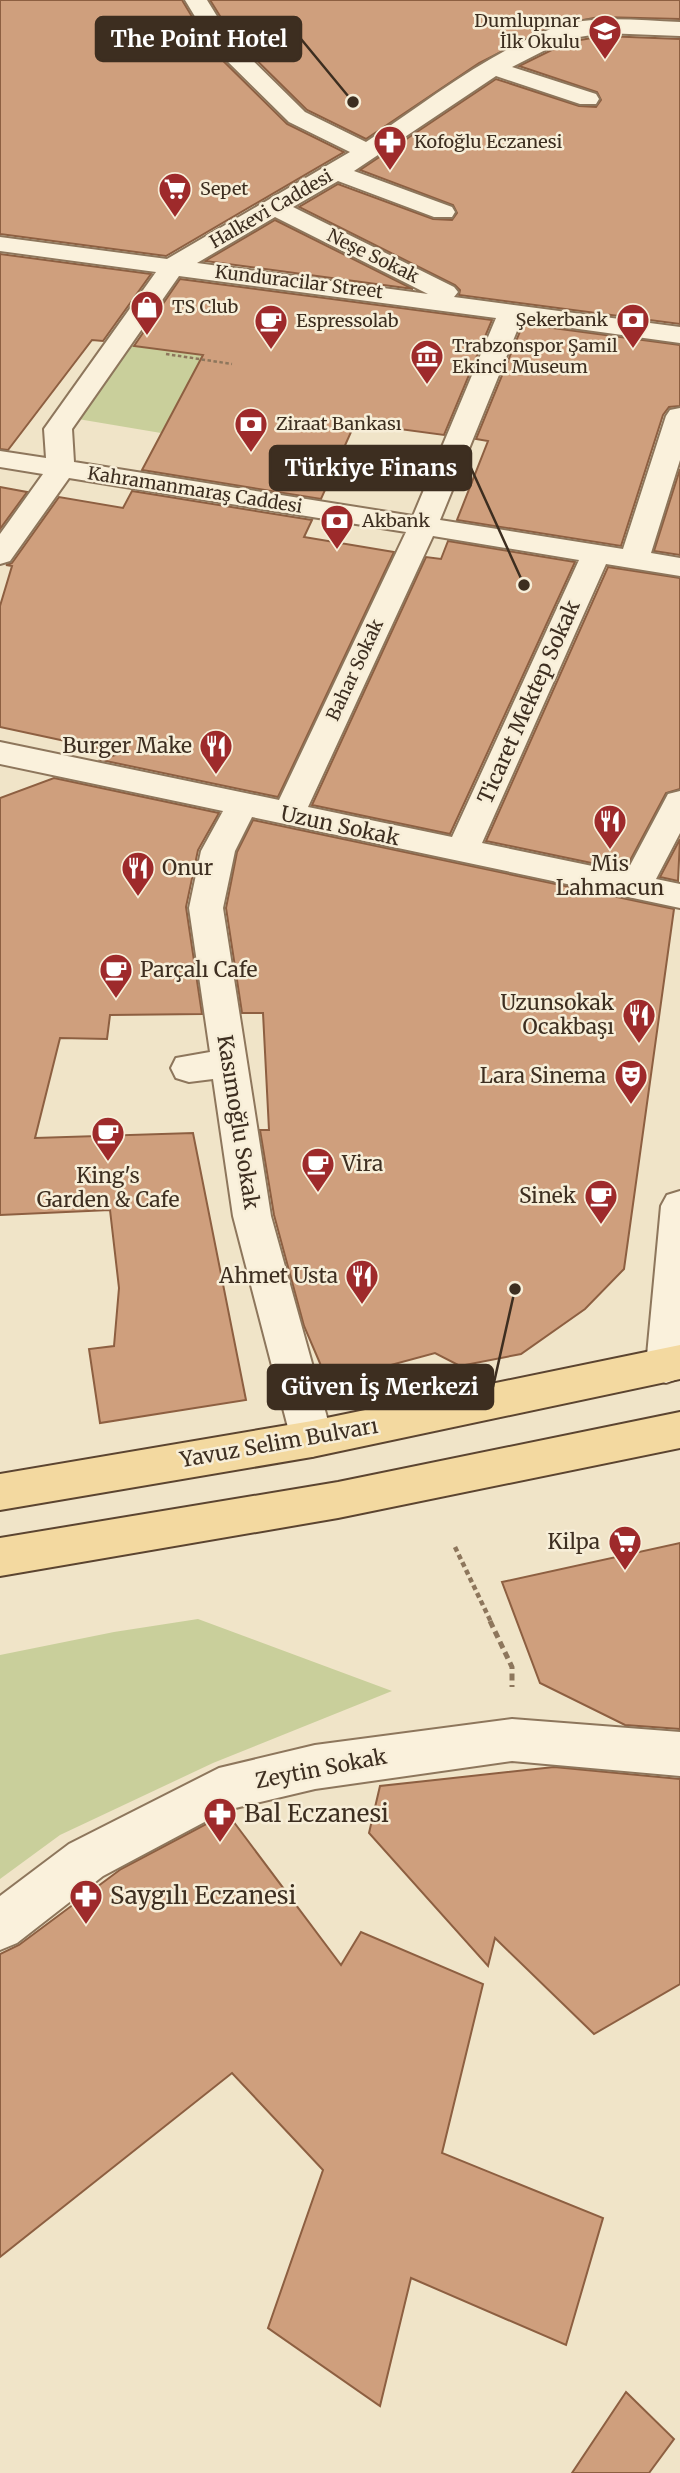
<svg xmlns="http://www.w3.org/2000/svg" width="680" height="2473" font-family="Merriweather,serif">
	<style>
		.green { fill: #c9cf9b }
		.building { fill: #cf9f7d; stroke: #8d5f41; stroke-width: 2 }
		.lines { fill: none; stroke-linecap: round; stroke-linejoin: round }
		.minor-casing { stroke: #8d765c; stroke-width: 4 }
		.major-casing { stroke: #5b4430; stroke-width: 4 }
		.path-far2 { stroke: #8d765c; stroke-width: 2.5; stroke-dasharray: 3.5 2.5; stroke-linecap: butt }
		.path-far1 { stroke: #8d765c; stroke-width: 4.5; stroke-dasharray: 5 3.5; stroke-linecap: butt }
		.path { stroke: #8d765c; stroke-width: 5; stroke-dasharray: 7 4.5; stroke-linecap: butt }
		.minor { fill: #faf1dc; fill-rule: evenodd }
		.major { fill: #f3d9a0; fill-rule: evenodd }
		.labels { text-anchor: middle; stroke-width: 5; stroke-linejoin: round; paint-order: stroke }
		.far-poi-label { font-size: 18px; fill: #3d2e20; stroke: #f7eed8; text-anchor: start }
		.far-street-label { font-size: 18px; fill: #3d2e20; stroke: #f7eed8 }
		.street-label { font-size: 21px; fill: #3d2e20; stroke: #f7eed8 }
		.poi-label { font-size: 21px; fill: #3d2e20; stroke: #f7eed8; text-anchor: end }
		.near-poi-label { font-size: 24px; fill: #3d2e20; stroke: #f7eed8; text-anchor: start }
		.leader { fill: none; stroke: #3d2e20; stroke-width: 2.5 }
		.callout-dot { fill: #3d2e20; stroke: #f7eed8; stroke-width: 2.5 }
		.callout { fill: #3d2e20; stroke: #3d2e20; stroke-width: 2.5 }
		.callout-label { font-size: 23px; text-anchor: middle; font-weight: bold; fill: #fff }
	</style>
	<rect width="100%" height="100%" fill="#f0e4c8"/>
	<g class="green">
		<path d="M128 345 233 360 360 411 186 386 161 433 72 418Z"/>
		<path d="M198 1619 392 1691 213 1763 60 1835 0 1879V1655L114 1632Z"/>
	</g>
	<g class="building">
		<path d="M0 0H182L212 50 287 124 344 152 166 256 0 234Z"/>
		<path d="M210 0H680V19L599 17 552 26 479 63 366 139 307 110 233 37Z"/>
		<path d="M604 36 680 39V324L459 295 460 290 455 285 299 207 338 184 433 219 452 220 457 213 453 205 360 170 496 79 579 106 596 107 601 100 597 92 519 66 568 42Z"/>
		<path d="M275 220 413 289 205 261Z"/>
		<path d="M0 254 151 274 103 341 92 340 8 450 0 449Z"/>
		<path d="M180 279 492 320 444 435 355 423 321 499 142 470 203 355 134 346Z"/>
		<path d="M523 324 680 345V406L669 407 663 415 621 546 457 520 488 441 476 439Z"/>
		<path d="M680 469V555L654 551Z"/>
		<path d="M0 487 27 492 0 529Z"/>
		<path d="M132 491 312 520 304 537 394 552 278 797 101 760 121 753 0 727V606L12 566 6 565 12 563 59 497 123 508Z"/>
		<path d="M448 541 575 562 450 834 312 805 426 557 441 559Z"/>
		<path d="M608 567 680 578V789L666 793 625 870 486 841Z"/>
		<path d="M54 778 219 813 198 850 186 907 202 1014 110 1015 107 1039 60 1038 35 1138 193 1133 246 1400 100 1423 89 1349 114 1346 119 1288 110 1210 0 1215V798Z"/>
		<path d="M253 820 674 909 624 1269 585 1309 521 1354 460 1366 435 1353 328 1382 304 1326 274 1215 260 1130H269L263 1013H242L226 908 237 852Z"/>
		<path d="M680 839 678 881 660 877Z"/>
		<path d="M680 1543V1729L625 1725 540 1683 502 1582Z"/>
		<path d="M554 1767 680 1779V1984L594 2034 495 1938 488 1966 369 1833 380 1786Z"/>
		<path d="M227 1813 341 1965 361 1932 483 1984 442 2153 603 2218 566 2345 411 2278 380 2406 268 2328 323 2170 232 2073 0 2257V1954L19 1945 121 1869Z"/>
		<path d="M626 2392 674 2439 649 2473H572Z"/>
	</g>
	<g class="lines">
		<defs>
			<g id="minor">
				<path d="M185 0H207L231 39 305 112 366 142C426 102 486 54 553 28 592 14 639 21 680 22V36L604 33 567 39 512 67 596 94 599 99 596 104H580L496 76 354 171 452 207 455 212 452 217H434L338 181 293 207 454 287 458 292 454 297 680 327V343L521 321 440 520 623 549 666 416 670 410 680 408V460L651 553 680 558V576L606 564 482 843 626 873 668 794 680 791V833L656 879 680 884V908L252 817 235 851 223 908 271 1216 333 1439 327 1451 312 1457 297 1451 291 1439 233 1216 213 1079 189 1082 176 1078 171 1068 176 1058 210 1052 189 908 201 851 223 811 0 764V742L279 800 406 532 69 478 10 561 0 564V534L43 474 0 467V451L46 458 44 429 156 272 0 251V237L167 259 350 152 289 122 214 48ZM275 217 428 294 197 263ZM179 276 496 318 413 516 74 462 72 429ZM433 536 579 560 452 837 308 807Z"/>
				<path d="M680 1191V1378L666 1383 652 1378 646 1366 661 1206 667 1195Z"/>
				<path d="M512 1719 680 1732V1776L512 1761 315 1789 227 1810 103 1876 17 1943 0 1950V1896L69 1844 219 1768 315 1745Z"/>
			</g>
			<g id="major">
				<path d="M680 1345V1379L312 1457 0 1510V1474L312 1421Z"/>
				<path d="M680 1412V1448L338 1518 0 1576V1538L338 1482Z"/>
			</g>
		</defs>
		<use href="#minor" class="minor-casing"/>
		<use href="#major" class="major-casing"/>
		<path class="path-far2" d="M166 354 232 364"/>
		<path class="path-far1" d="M455 1547 491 1622"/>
		<path class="path" d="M490 1621 512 1667V1687"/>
		<use href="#minor" class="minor"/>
		<use href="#major" class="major"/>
	</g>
	<defs>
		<symbol id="school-pin" viewBox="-11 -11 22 30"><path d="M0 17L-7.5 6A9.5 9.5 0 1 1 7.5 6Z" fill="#9e2a2b" stroke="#f7eed8"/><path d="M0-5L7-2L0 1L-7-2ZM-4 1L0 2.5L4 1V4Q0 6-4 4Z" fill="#fff"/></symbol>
		<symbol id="pharmacy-pin" viewBox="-11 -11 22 30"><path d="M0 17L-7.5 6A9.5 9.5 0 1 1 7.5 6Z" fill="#9e2a2b" stroke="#f7eed8"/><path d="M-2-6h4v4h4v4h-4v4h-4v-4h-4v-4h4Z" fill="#fff"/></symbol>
		<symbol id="supermarket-pin" viewBox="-11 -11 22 30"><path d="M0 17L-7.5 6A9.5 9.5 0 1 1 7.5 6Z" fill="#9e2a2b" stroke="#f7eed8"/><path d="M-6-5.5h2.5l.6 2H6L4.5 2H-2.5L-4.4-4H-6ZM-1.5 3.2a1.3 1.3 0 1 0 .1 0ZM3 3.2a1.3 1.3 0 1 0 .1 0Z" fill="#fff"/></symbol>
		<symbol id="shop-pin" viewBox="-11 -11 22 30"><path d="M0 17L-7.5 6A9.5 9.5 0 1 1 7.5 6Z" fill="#9e2a2b" stroke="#f7eed8"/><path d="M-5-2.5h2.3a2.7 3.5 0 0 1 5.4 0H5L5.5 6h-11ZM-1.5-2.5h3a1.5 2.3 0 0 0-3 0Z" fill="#fff"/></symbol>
		<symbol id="bank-pin" viewBox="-11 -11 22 30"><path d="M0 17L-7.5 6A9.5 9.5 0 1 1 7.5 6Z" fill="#9e2a2b" stroke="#f7eed8"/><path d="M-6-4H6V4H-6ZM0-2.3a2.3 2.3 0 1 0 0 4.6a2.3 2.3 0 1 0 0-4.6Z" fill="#fff"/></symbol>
		<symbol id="cafe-pin" viewBox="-11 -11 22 30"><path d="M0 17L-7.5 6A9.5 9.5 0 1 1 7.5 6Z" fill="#9e2a2b" stroke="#f7eed8"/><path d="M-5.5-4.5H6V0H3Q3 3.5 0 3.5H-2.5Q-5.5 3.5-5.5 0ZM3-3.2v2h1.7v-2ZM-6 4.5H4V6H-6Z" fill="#fff"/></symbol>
		<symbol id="museum-pin" viewBox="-11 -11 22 30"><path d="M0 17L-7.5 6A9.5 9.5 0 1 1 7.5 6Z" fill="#9e2a2b" stroke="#f7eed8"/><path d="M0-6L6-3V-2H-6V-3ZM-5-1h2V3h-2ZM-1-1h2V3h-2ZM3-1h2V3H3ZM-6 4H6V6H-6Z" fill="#fff"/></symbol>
		<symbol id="restaurant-pin" viewBox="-11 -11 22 30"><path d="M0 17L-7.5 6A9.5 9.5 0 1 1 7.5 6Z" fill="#9e2a2b" stroke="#f7eed8"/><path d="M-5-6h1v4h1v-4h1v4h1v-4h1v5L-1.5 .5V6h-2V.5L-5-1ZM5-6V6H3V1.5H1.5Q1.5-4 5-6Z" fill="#fff"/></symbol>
		<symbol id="theatre-pin" viewBox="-11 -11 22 30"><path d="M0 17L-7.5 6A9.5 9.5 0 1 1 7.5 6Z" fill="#9e2a2b" stroke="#f7eed8"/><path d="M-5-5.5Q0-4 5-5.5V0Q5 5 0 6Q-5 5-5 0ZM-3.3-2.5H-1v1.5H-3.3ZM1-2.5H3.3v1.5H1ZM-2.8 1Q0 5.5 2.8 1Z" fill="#fff"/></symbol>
	</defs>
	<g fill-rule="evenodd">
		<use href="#school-pin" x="586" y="12" width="38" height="52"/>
		<use href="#pharmacy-pin" x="371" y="123" width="38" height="52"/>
		<use href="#supermarket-pin" x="156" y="170" width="38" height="52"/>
		<use href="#shop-pin" x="128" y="288" width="38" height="52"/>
		<use href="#bank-pin" x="614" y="301" width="38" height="52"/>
		<use href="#cafe-pin" x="252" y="302" width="38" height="52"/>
		<use href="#museum-pin" x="408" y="337" width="38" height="52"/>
		<use href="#bank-pin" x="232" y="405" width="38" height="52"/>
		<use href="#bank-pin" x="318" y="502" width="38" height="52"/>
		<use href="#restaurant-pin" x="197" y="727" width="38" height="52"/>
		<use href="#restaurant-pin" x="591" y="802" width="38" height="52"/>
		<use href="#restaurant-pin" x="119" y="849" width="38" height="52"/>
		<use href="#cafe-pin" x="97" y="951" width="38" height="52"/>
		<use href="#restaurant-pin" x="620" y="996" width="38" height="52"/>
		<use href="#theatre-pin" x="612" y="1057" width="38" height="52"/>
		<use href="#cafe-pin" x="89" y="1114" width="38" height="52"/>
		<use href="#cafe-pin" x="299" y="1145" width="38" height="52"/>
		<use href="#cafe-pin" x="582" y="1177" width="38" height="52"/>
		<use href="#restaurant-pin" x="343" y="1257" width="38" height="52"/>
		<use href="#supermarket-pin" x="606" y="1523" width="38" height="52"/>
		<use href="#pharmacy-pin" x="201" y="1795" width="38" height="52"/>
		<use href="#pharmacy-pin" x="67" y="1877" width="38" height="52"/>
	</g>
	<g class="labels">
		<g class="far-poi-label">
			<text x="580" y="27" text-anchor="end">Dumlupınar<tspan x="580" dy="21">İlk Okulu</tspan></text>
			<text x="414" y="148">Kofoğlu Eczanesi</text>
			<text x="200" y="195">Sepet</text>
			<text x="172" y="313">TS Club</text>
			<text x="608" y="326" text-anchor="end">Şekerbank</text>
			<text x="296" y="327">Espressolab</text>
			<text x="452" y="352">Trabzonspor Şamil<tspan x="452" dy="21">Ekinci Museum</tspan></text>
			<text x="276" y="430">Ziraat Bankası</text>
			<text x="362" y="527">Akbank</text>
		</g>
		<g class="far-street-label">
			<text transform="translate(271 209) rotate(-30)" y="6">Halkevi Caddesi</text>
			<text transform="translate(373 256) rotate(26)" y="6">Neşe Sokak</text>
			<text transform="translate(299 282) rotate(7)" y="6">Kunduracilar Street</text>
			<text transform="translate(195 490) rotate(9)" y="6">Kahramanmaraş Caddesi</text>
			<text transform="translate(355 670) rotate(-65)" y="6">Bahar Sokak</text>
		</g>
		<g class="street-label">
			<text transform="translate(529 702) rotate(-66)" y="7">Ticaret Mektep Sokak</text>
			<text transform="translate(340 826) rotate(12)" y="7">Uzun Sokak</text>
			<text transform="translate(238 1122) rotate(81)" y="7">Kasımoğlu Sokak</text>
			<text transform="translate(279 1443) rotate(-10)" y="7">Yavuz Selim Bulvarı</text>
			<text transform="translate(321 1769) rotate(-11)" y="7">Zeytin Sokak</text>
		</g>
		<g class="poi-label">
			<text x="192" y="753">Burger Make</text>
			<text x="610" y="871" text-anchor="middle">Mis<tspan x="610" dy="24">Lahmacun</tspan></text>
			<text x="162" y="875" text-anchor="start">Onur</text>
			<text x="140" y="977" text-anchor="start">Parçalı Cafe</text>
			<text x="614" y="1010">Uzunsokak<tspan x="614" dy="24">Ocakbaşı</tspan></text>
			<text x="606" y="1083">Lara Sinema</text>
			<text x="342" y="1171" text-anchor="start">Vira</text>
			<text x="108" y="1183" text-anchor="middle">King's<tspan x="108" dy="24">Garden &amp; Cafe</tspan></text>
			<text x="576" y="1203">Sinek</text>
			<text x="338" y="1283">Ahmet Usta</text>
			<text x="600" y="1549">Kilpa</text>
		</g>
		<g class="near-poi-label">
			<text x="244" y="1822">Bal Eczanesi</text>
			<text x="110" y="1904">Saygılı Eczanesi</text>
		</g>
	</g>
	<path class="leader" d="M353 102L301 39M524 585L471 468M515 1289L493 1387"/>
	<g class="callout-dot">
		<circle cx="353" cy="102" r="7"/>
		<circle cx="524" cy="585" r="7"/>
		<circle cx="515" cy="1289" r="7"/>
	</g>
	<g class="callout">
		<rect x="96" y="17" width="205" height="44" rx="7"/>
		<rect x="270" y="446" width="201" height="44" rx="7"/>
		<rect x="268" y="1365" width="225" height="44" rx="7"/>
	</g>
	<g class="callout-label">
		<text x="199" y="47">The Point Hotel</text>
		<text x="371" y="476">Türkiye Finans</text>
		<text x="380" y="1395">Güven İş Merkezi</text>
	</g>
</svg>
